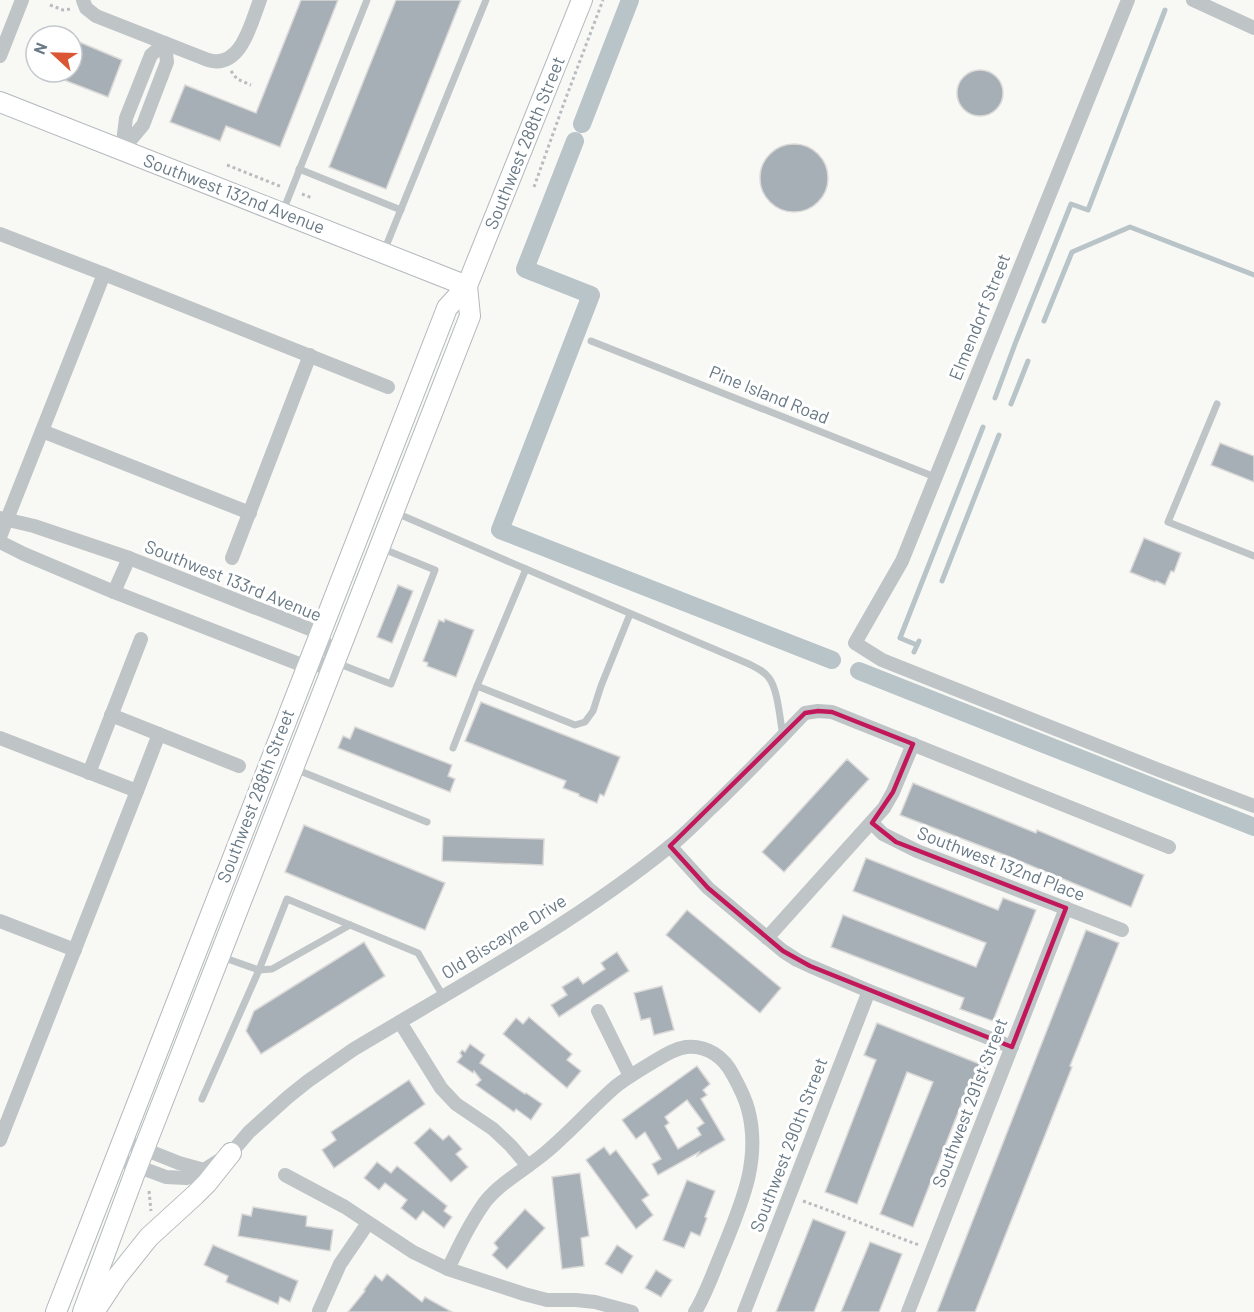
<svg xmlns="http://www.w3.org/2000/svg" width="1254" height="1312" font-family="Barlow,sans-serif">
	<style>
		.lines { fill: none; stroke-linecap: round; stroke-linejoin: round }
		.stream { stroke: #b9c4c8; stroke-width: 5 }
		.canal { stroke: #b9c4c8; stroke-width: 18 }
		.building { fill: #a6afb5; stroke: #dad9d8; stroke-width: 1.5; fill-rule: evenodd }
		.secondary-casing { stroke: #b2b8bc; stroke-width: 22 }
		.path { stroke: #babdbf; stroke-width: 3; stroke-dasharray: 3 3; stroke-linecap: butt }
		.lane { stroke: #bfc4c7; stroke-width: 7 }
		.street { stroke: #bfc4c7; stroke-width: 14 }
		.secondary { stroke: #fff; stroke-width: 20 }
		.marked { fill: none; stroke: #c2185b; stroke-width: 4.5; stroke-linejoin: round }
		.labels { text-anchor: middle; stroke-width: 6; stroke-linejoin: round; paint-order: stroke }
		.street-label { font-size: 18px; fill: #687985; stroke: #fff }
	</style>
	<rect width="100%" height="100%" fill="#f8f8f5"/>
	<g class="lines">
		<g class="stream">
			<path d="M1044 321 1072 252 1130 227 1254 275"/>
			<path d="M995 398 1015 344 1071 204 1088 210 1165 10"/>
			<path d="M1011 404 1028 361"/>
			<path d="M942 581 999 435"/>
			<path d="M917 645 900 638 983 427"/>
			<path d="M914 652 919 641"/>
		</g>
		<g class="canal">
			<path d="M582 124 630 0"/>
			<path d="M575 141 525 269 591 295 500 530 832 660"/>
			<path d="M859 671 1254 827"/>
		</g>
	</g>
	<g class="building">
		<path d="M301 0H338L280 147 226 126 220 141 170 122 185 85 256 113Z"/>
		<path d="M396 0H461L386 189 329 167Z"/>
		<path d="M72 39 122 60 108 97 46 73 72 72Z"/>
		<circle cx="980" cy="93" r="23"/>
		<circle cx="794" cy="178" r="34"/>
		<path d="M1220 443 1254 456V482L1211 465Z"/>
		<path d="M1144 538 1181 553 1174 572 1171 571 1165 585 1156 581 1155 582 1130 572Z"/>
		<path d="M398 585 413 591 392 643 377 637Z"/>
		<path d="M445 619 474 630 456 677 427 666 428 663 423 661 439 620 444 622Z"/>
		<path d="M481 702 620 757 604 796 600 794 597 803 579 796V794L563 788 566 781 465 741Z"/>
		<path d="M355 727 452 765 448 776 455 779 450 792 338 748 343 736 350 739Z"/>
		<path d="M847 759 869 779 784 872 762 852Z"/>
		<path d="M913 783 1036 833 1037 830 1144 875 1131 907 1010 857 900 815Z"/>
		<path d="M304 825 445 883 425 930 285 872Z"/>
		<path d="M443 836 544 839 543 865 442 861Z"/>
		<path d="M866 858 998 910 1003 898 1036 910 993 1021 960 1009 964 998 831 947 843 915 976 967 986 943 853 891Z"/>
		<path d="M687 910 781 988 760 1013 666 935Z"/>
		<path d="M1086 930 1119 943 1070 1066 1072 1067 975 1312H937Z"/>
		<path d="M364 942 385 976 261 1054 246 1031 254 1011Z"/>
		<path d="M617 952 629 971 559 1017 551 1005 567 995 562 987 578 977 583 984 605 969 601 963Z"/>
		<path d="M662 986 674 1030 654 1035 650 1018 641 1020 634 993Z"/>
		<path d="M529 1017 572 1054 567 1060 581 1071 567 1088 503 1034 516 1018 523 1024Z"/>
		<path d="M877 1023 987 1067 974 1099 965 1095 913 1227 880 1214 933 1082 907 1072 857 1204 825 1192 876 1060 864 1055Z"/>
		<path d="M470 1044 485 1055 480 1063 525 1094 526 1093 542 1104 531 1120 516 1109 514 1112 476 1085 481 1080 474 1071 473 1073 457 1062 462 1056 460 1053 462 1050 465 1052Z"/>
		<path d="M697 1066 710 1084 703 1090 707 1095 701 1099 725 1140 697 1156 699 1152 658 1175 652 1164 661 1159 645 1132 636 1139 622 1120ZM687 1100 704 1123 697 1128 701 1135 678 1149 665 1126 669 1123 665 1117Z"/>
		<path d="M409 1080 425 1104 334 1168 322 1150 336 1140 331 1132Z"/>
		<path d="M430 1128 443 1140 449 1135 462 1149 456 1154 468 1167 451 1182 414 1143Z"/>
		<path d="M604 1147 610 1155 616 1150 649 1195 642 1200 653 1215 636 1229 586 1160Z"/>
		<path d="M377 1162 391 1173 397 1166 447 1206 444 1211 452 1217 444 1228 423 1211 416 1220 401 1208 407 1200 385 1183 379 1190 364 1178Z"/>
		<path d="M580 1173 589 1236 581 1238 584 1266 562 1269 552 1177Z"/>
		<path d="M687 1180 715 1191 705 1217 707 1218 700 1236 691 1232 684 1248 663 1240Z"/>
		<path d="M253 1207 307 1216 306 1226 333 1230 330 1251 238 1236 242 1214 251 1216Z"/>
		<path d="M525 1209 545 1228 507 1269 492 1255 498 1248 494 1243Z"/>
		<path d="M813 1219 846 1232 814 1312H776Z"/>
		<path d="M870 1242 902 1254 879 1312H841Z"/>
		<path d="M213 1245 298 1281 290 1302 280 1297 278 1304 226 1282 228 1276 204 1265Z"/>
		<path d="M617 1245 633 1256 622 1274 605 1264Z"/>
		<path d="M656 1270 672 1280 661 1297 645 1288Z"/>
		<path d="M387 1274 422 1302 425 1297 452 1312H348L365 1291 364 1290 375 1275 382 1281Z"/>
	</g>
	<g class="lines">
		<defs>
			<g id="secondary">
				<path d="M0 102 467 286"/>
				<path d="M56 1312 444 316 447 308 467 286 582 0"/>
				<path d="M83 1312 137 1167 470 316 467 286"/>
				<path d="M94 1312 117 1277 149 1237 195 1195 207 1183 231 1153"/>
			</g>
		</defs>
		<use href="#secondary" class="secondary-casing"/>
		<g class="path">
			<path d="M50 5 63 10 71 9"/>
			<path d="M231 71 237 79 251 85"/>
			<path d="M227 165 282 187"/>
			<path d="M534 187 564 103 603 0"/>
			<path d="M302 194 312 198"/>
			<path d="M149 1191 151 1211"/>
			<path d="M803 1201C842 1215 880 1231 919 1245"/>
		</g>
		<g class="lane">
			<path d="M299 169 401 210"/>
			<path d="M283 211 367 0"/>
			<path d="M384 251 486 0"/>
			<path d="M591 341 935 477"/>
			<path d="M1217 404 1168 522 1254 556"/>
			<path d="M394 512 526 569"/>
			<path d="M630 614 601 686 593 711 585 722 575 725 477 686 526 569 749 664C757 668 764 671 769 678 778 689 780 721 783 736"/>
			<path d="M337 663 391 684 435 570 381 548"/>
			<path d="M453 748 477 686"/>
			<path d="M295 769 427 822"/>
			<path d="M222 957 259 970 272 969 350 925"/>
			<path d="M202 1099 259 970 287 899 418 953 443 996"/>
		</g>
		<g class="street">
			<path d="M83 0 86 8 96 16 208 60C241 70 251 23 260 0"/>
			<path d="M1128 0 902 561 855 643 882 660 1159 770 1254 806"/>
			<path d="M1193 0 1254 28"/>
			<path d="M165 43 167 62 143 125 122 150 126 118 151 55Z"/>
			<path d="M0 56 22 0"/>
			<path d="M0 234 104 274"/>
			<path d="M42 431 250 513"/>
			<path d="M0 518 34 526 129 558 320 633 335 662 307 667 114 592 24 554 0 542"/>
			<path d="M0 537 104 274 388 387"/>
			<path d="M232 558 310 355"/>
			<path d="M114 592 129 558"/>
			<path d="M111 715 239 766"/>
			<path d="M0 738 137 791 159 734"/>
			<path d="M89 773 141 639"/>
			<path d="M872 823 883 834 917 851 1122 930"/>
			<path d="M670 846 708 888 783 951 797 960 810 966 869 991 1012 1047"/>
			<path d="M0 921 75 950"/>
			<path d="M767 938 884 808 893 792 913 744"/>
			<path d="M598 1011 630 1076"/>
			<path d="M400 1022 441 1088 456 1104 493 1129 511 1146 528 1166"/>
			<path d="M0 1140 137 791"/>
			<path d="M121 1140 179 1163 204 1170"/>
			<path d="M115 1158 166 1177 186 1178 204 1170 231 1153 249 1132 288 1097 308 1081 354 1049C461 985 572 925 669 847 683 836 696 823 709 810 742 779 773 746 805 713L818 711 832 712 1169 847"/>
			<path d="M285 1175 345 1207 413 1252 448 1269 524 1294 547 1300H576L595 1302 632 1312"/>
			<path d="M448 1269C459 1246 470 1223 485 1202 501 1182 526 1169 545 1153 570 1132 591 1108 615 1087 626 1078 640 1070 653 1062 663 1056 673 1049 686 1047 707 1045 724 1057 733 1075 739 1086 745 1097 748 1109 762 1161 740 1207 721 1254 713 1273 706 1294 695 1312"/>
			<path d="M319 1311 340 1264 368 1223"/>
			<path d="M744 1312 869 991"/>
			<path d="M908 1312 1066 908"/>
		</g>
		<use href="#secondary" class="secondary"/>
	</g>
	<path class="marked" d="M818 711 832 712 913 744 893 792 872 823 896 842 1066 908 1012 1047 810 966 783 951 708 888 670 846 805 713Z"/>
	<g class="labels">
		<g class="street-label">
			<text transform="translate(525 143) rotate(-68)" y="6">Southwest 288th Street</text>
			<text transform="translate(234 194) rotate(21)" y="6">Southwest 132nd Avenue</text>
			<text transform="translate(980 317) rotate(-68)" y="6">Elmendorf Street</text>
			<text transform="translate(769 395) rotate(22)" y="6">Pine Island Road</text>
			<text transform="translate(233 581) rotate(22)" y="6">Southwest 133rd Avenue</text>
			<text transform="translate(256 796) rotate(-69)" y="6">Southwest 288th Street</text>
			<text transform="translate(1001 864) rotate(21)" y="6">Southwest 132nd Place</text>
			<text transform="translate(504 937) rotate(-32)" y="6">Old Biscayne Drive</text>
			<text transform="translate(970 1103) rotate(-69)" y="6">Southwest 291st Street</text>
			<text transform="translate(789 1145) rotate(-69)" y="6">Southwest 290th Street</text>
		</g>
	</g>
	<g transform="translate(54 54) rotate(292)"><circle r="28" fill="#ffffff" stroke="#c3c9ce" stroke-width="1.5"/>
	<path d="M0-4.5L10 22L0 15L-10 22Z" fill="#db5632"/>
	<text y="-9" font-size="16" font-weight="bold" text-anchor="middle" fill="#687985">N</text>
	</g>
</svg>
